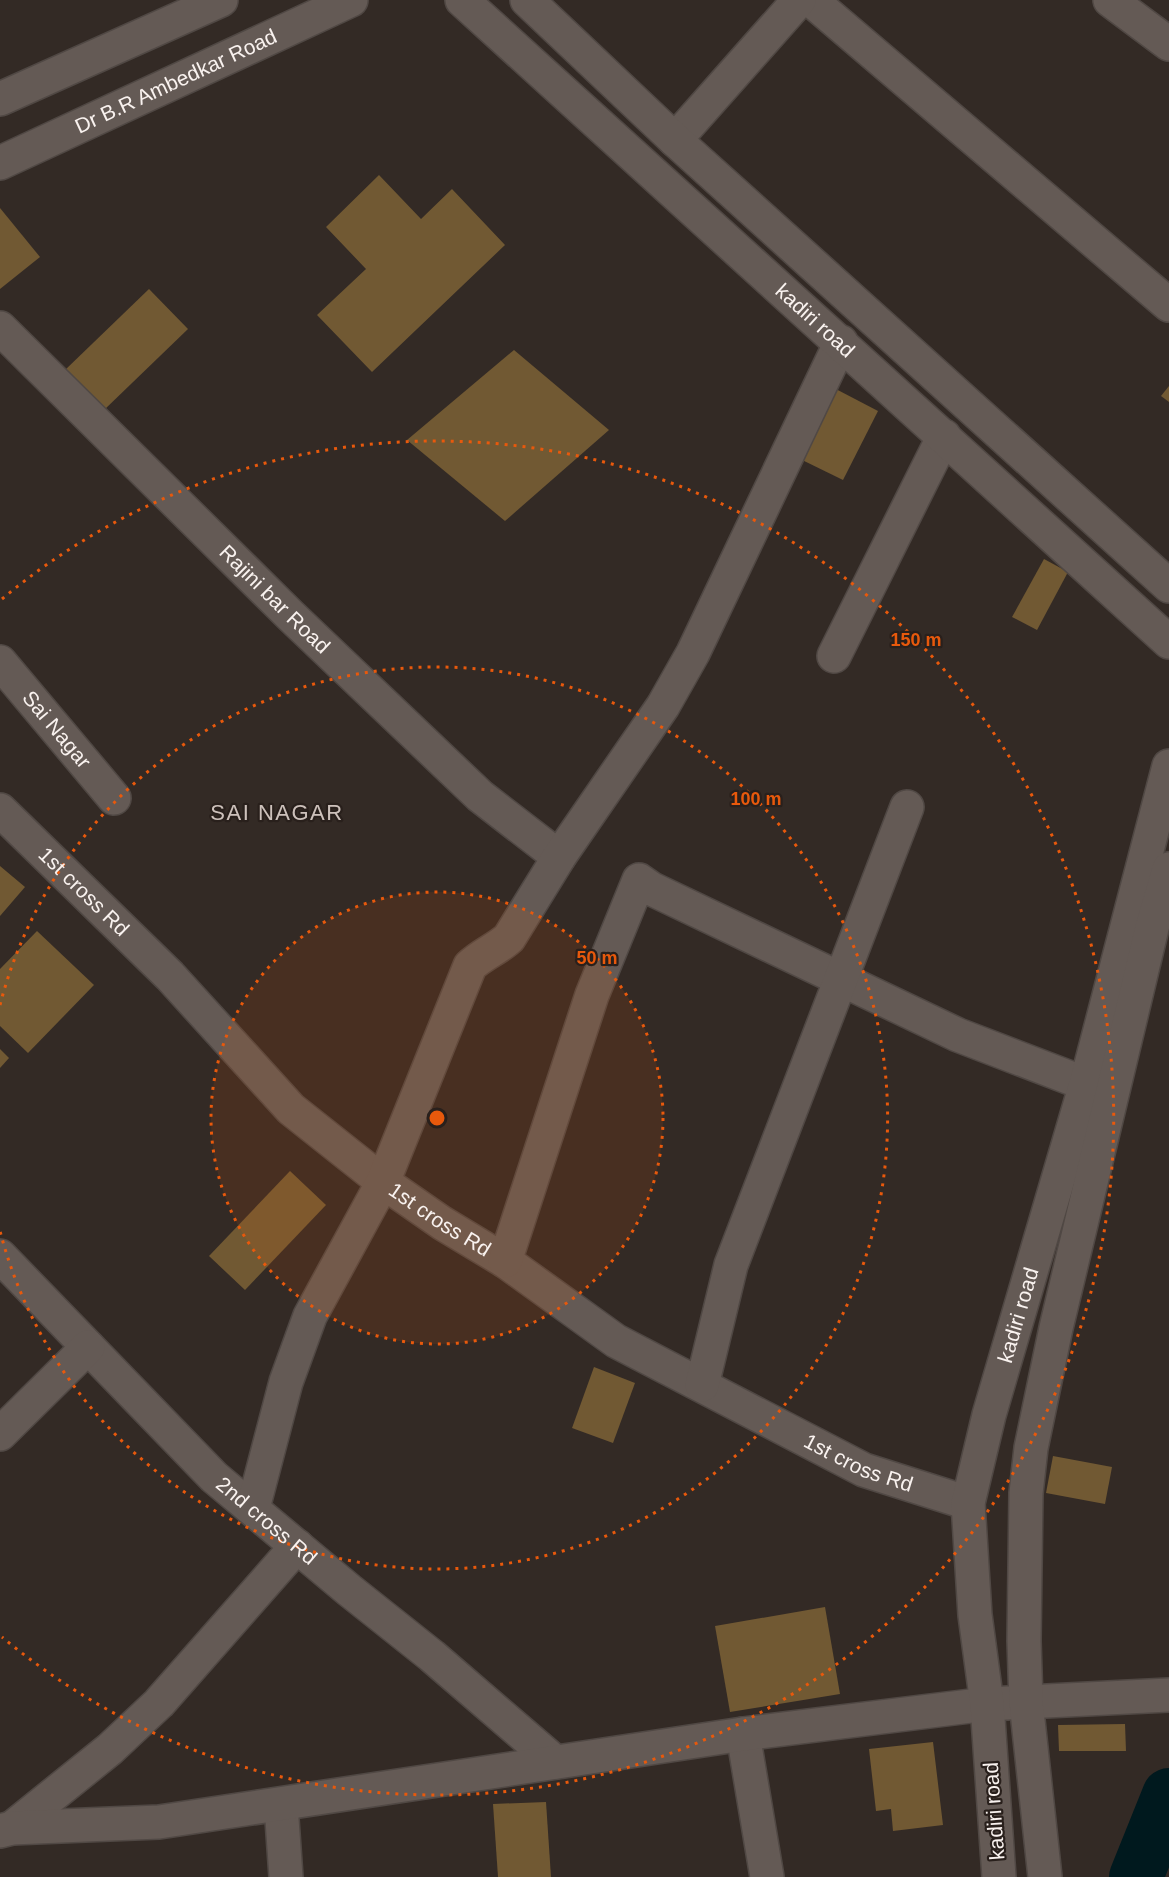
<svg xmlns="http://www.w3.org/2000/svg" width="1169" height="1877" font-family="Helvetica,sans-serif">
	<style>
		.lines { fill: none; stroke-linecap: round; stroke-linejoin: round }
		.river { stroke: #00191e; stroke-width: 54 }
		.building { fill: #715933 }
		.street-casing { stroke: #504844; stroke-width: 36 }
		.secondary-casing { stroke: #504844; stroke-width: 36 }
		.street { stroke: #645a55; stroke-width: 33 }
		.secondary { stroke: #645a55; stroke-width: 33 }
		.ring { fill: none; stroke: #e8590c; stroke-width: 3; stroke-dasharray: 3 6 }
		.labels { text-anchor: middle; stroke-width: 4.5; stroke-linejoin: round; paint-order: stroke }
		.street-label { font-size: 21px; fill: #f9f2ef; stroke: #29201c }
		.neighbourhood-label { font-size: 22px; letter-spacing: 1.5px; fill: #cdc1bb; stroke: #29201c }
		.centre { fill: #e8590c; stroke: #29201c; stroke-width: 3 }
		.ring-label { font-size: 18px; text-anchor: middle; font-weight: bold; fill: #e8590c; stroke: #29201c; stroke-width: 4.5; stroke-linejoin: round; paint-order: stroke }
	</style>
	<rect width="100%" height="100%" fill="#332a25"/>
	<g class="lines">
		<path class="river" d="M1136 1877 1169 1795"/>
	</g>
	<g class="building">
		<path d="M379 175 421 219 452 189 505 245 372 372 317 315 366 269 326 227Z"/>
		<path d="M0 208 40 257 0 289Z"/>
		<path d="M149 289 188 329 103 411 64 371Z"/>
		<path d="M514 350 609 430 505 521 407 440Z"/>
		<path d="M1169 386V402L1161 396Z"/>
		<path d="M832 387 878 411 843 480 796 457Z"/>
		<path d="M1044 559 1068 572 1037 630 1012 617Z"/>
		<path d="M0 866 25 887 0 916Z"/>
		<path d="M37 931 94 985 28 1053 0 1026V969Z"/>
		<path d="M0 1049 9 1058 0 1068Z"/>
		<path d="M290 1171 326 1205 245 1290 209 1256Z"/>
		<path d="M594 1367 635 1383 613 1443 572 1428Z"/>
		<path d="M1053 1456 1112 1467 1105 1504 1046 1493Z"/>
		<path d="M825 1607 840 1694 730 1712 715 1626Z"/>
		<path d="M1125 1724 1126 1751H1059L1058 1725Z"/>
		<path d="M933 1742 943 1825 893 1831 891 1809 876 1811 869 1749Z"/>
		<path d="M546 1802 551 1877H498L493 1804Z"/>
	</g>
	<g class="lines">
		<defs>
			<g id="street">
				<path d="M811 0 1169 305"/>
				<path d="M1110 0 1169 44"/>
				<path d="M675 140 799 0"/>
				<path id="s1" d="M0 328 290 615 480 796 559 857"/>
				<path d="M834 656 944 436"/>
				<path id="s2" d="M0 662 114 798"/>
				<path id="s3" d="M0 810 170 976 291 1109 383 1182 442 1223 505 1261 616 1341 864 1470 968 1503"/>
				<path id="s4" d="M0 1256 214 1477 349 1590 432 1656 555 1762"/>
				<path d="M505 1261 592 995 639 880 652 889 958 1035 1086 1084"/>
				<path d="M702 1385 731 1265 907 807"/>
				<path d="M0 1434 88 1347"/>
				<path d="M253 1508 286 1382 310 1316 383 1182 470 966C481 955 497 949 509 938L559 857 663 706 693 653 841 342"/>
				<path d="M743 1734 767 1877"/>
				<path d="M281 1805 286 1877"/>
				<path d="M12 1828 110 1749 159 1703 297 1546"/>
				<path d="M0 1831 12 1828 159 1822 743 1734 987 1704 1169 1695"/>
			</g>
			<g id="secondary">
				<path id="s5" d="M462 0 1169 642"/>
				<path d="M527 0 675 140 1169 586"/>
				<path d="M0 99 221 0"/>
				<path id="s6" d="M0 163 351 0"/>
				<path id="s7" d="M999 1877 987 1704 975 1615 968 1503 989 1415 1086 1084 1169 766"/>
				<path d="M1045 1877 1026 1702 1024 1641 1026 1493 1031 1448 1056 1328 1152 928 1169 869"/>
			</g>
		</defs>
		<use href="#street" class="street-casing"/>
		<use href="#secondary" class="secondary-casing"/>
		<use href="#street" class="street"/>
		<use href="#secondary" class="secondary"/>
	</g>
	<circle cx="437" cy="1118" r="226" fill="#e8590c" fill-opacity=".12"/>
	<g class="ring">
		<circle cx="437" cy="1118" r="226"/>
		<path d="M0 1005A451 451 0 1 1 0 1231"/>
		<path d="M2 599A677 677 0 1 1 2 1637"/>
	</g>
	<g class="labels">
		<g class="street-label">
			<text dy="7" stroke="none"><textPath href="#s6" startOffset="194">Dr B.R Ambedkar Road</textPath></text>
			<text dy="7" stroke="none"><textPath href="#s5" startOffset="477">kadiri road</textPath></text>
			<text dy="7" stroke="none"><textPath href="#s1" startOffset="386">Rajini bar Road</textPath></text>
			<text dy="7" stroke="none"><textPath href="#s2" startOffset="88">Sai Nagar</textPath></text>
			<text dy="7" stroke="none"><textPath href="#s3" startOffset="117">1st cross Rd</textPath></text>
			<text dy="7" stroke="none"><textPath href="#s3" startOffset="603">1st cross Rd</textPath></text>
			<text dy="7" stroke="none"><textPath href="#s7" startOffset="570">kadiri road</textPath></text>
			<text dy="7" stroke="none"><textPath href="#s3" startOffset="1089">1st cross Rd</textPath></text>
			<text dy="7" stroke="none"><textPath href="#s4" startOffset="376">2nd cross Rd</textPath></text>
			<text transform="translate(994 1811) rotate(-94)" y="7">kadiri road</text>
		</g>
		<g class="neighbourhood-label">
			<text x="277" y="820">SAI NAGAR</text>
		</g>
	</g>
	<circle cx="437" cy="1118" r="9" class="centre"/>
	<g class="ring-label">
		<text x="916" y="646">150 m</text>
		<text x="756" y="805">100 m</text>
		<text x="597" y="964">50 m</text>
	</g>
</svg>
